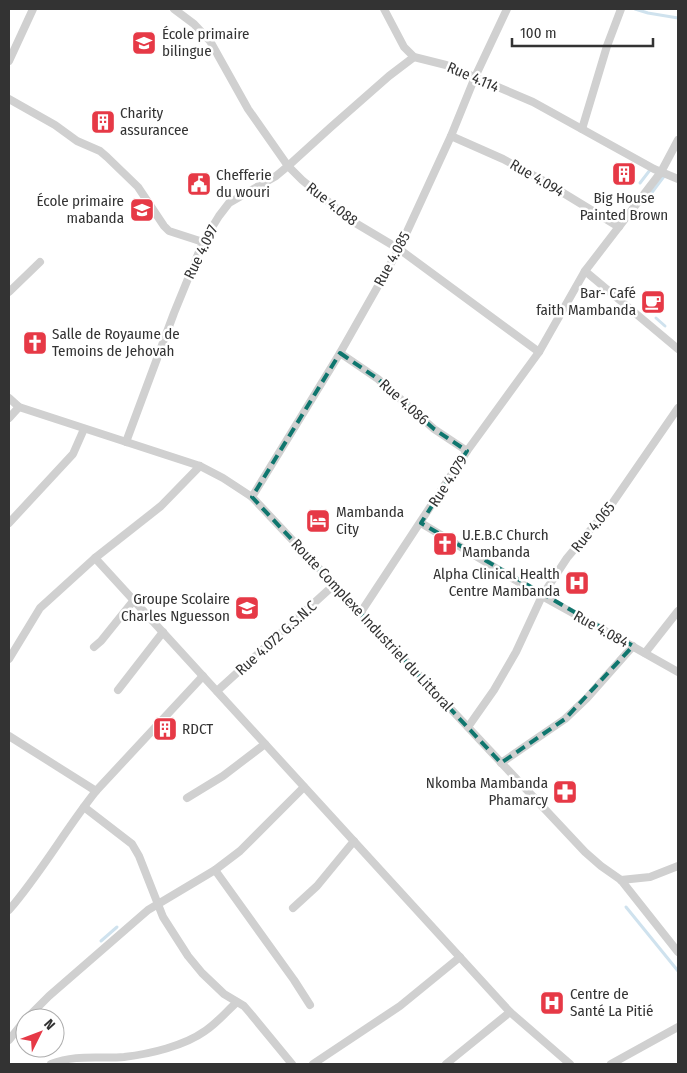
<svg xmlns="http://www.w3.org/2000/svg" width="687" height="1073" font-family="'Fira Sans Condensed',sans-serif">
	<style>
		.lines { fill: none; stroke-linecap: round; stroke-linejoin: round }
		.stream { stroke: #cfe2ee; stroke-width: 3 }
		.street { stroke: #d0d0d0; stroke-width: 8 }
		.marked { fill: none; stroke: #0f766e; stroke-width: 4; stroke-dasharray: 10 6; stroke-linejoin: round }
		.labels { text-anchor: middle; stroke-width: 5; stroke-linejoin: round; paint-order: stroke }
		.poi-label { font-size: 15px; fill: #333; stroke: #fff; text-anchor: start }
		.street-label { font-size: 15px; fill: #333; stroke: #fff }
	</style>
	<rect width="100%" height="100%" fill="#fff"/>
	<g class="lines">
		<g class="stream">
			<path d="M635 9 648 13 678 18"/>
			<path d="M640 183 650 170 649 169"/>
			<path d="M647 199 665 175"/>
			<path d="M656 318 665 326"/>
			<path d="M626 907 678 971"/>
			<path d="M101 941 117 927"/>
		</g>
		<g class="street">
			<path d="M174 9 194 24 210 41 248 109 288 166 302 180 352 221 399 249 539 352"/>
			<path d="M384 9 404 47 414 57 446 65 533 102 654 169 678 179"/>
			<path d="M9 61 33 9"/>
			<path d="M9 99 55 125 77 141 100 151 107 157 138 187 164 226 169 231 203 242"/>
			<path d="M582 129 607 46 621 9"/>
			<path d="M451 136 503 159 542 180 619 227"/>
			<path d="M585 271 678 349"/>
			<path d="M9 292 40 262"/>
			<path d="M340 353 378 379 434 429 467 451"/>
			<path d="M9 398 19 407 200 466 223 478 252 497 585 852 601 866 621 880 678 952"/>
			<path d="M9 418 19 407"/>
			<path d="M126 442 174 313 203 242 219 216 229 203 276 176 288 166 331 127 389 76 414 57"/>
			<path d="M252 497 340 353 399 249 451 136 475 77 507 9"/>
			<path d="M9 523 73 454 84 429"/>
			<path d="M421 523 542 596 616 637 678 672"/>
			<path d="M95 558 510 1012 570 1064"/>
			<path d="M361 612 467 451 539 352 585 271 661 172 678 140"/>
			<path d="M94 647 101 641 134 600"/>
			<path d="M645 653 678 611"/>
			<path d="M9 659 40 608 95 558 161 506 200 466"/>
			<path d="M118 690 163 632"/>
			<path d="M217 691 335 584"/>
			<path d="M468 727 494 690 516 652 542 596 567 558 609 508 678 408"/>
			<path d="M9 736 96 791"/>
			<path d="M501 763 565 719 587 698 633 646"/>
			<path d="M187 798 223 776 265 744"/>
			<path d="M84 807 132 844 139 856 163 917 188 956 202 973 224 994 244 1006 250 1013 292 1064"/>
			<path d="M215 870 294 980 310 1005"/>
			<path d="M621 880 650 877 678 866"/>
			<path d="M293 908 317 886 354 841"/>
			<path d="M9 910C41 873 65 830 96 791L203 676"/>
			<path d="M27 1018 49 996 148 910 215 870 240 851 304 787"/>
			<path d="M9 1040 25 1020"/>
			<path d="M51 1064C76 1054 99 1059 124 1057 150 1054 184 1046 205 1031 217 1023 227 1011 237 1002"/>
			<path d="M313 1064 400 1006 460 957"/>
			<path d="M446 1064 510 1012"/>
			<path d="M611 1064 678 1027"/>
		</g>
	</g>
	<path class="marked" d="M340 353 378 379 434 429 467 451 421 523 633 646 565 719 501 763 252 497Z"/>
	<defs>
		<symbol id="school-square" viewBox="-11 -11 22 22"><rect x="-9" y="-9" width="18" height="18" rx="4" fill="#e63946" stroke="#fff"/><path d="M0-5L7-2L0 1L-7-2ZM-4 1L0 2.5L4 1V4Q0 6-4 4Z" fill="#fff"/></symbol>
		<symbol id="building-square" viewBox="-11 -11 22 22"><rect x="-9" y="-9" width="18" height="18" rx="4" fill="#e63946" stroke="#fff"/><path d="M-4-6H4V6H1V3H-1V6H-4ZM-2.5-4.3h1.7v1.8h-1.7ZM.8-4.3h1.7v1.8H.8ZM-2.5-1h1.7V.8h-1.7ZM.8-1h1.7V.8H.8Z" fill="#fff"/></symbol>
		<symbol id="civic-square" viewBox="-11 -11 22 22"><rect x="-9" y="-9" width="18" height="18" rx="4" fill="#e63946" stroke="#fff"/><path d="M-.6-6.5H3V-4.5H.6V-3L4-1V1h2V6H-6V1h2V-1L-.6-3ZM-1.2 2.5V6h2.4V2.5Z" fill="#fff"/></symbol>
		<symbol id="cafe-square" viewBox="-11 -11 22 22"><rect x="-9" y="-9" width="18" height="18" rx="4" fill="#e63946" stroke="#fff"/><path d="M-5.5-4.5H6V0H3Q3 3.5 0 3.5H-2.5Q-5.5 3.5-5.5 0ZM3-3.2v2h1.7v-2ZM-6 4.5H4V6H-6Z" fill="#fff"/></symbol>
		<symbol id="church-square" viewBox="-11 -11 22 22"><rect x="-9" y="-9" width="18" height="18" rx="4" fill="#e63946" stroke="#fff"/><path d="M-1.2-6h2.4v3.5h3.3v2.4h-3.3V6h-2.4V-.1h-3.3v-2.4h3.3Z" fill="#fff"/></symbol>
		<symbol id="hotel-square" viewBox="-11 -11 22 22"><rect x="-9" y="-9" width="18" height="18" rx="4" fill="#e63946" stroke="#fff"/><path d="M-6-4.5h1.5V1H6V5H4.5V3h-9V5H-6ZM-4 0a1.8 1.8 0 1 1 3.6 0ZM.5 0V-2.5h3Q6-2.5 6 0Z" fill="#fff"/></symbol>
		<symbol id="hospital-square" viewBox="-11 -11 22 22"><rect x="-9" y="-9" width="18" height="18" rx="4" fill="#e63946" stroke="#fff"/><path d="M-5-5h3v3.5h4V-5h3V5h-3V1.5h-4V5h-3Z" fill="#fff"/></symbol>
		<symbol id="pharmacy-square" viewBox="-11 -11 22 22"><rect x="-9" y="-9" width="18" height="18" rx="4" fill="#e63946" stroke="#fff"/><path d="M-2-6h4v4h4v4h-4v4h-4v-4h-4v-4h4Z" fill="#fff"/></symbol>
	</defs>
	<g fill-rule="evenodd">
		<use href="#school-square" x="130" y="29" width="28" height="28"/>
		<use href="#building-square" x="89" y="108" width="28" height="28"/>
		<use href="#building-square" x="610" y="160" width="28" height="28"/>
		<use href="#civic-square" x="185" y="170" width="28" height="28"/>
		<use href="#school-square" x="128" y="196" width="28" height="28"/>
		<use href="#cafe-square" x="639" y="288" width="28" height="28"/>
		<use href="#church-square" x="21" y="329" width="28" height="28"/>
		<use href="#hotel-square" x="304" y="507" width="28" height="28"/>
		<use href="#church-square" x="431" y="530" width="28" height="28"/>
		<use href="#hospital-square" x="563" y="569" width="28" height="28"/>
		<use href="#school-square" x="233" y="594" width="28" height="28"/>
		<use href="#building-square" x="151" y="715" width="28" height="28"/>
		<use href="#pharmacy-square" x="551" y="778" width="28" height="28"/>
		<use href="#hospital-square" x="538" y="989" width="28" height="28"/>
	</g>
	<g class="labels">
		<g class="poi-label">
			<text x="162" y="39">École primaire<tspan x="162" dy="17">bilingue</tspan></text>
			<text x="120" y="118">Charity<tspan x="120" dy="17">assurancee</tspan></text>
			<text x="216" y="180">Chefferie<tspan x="216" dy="17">du wouri</tspan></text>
			<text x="624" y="203" text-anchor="middle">Big House<tspan x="624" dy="17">Painted Brown</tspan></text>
			<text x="124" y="206" text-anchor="end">École primaire<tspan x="124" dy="17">mabanda</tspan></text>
			<text x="636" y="298" text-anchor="end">Bar- Café<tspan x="636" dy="17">faith Mambanda</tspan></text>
			<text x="52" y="339">Salle de Royaume de<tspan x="52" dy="17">Temoins de Jehovah</tspan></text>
			<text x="336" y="517">Mambanda<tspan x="336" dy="17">City</tspan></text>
			<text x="462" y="540">U.E.B.C Church<tspan x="462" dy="17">Mambanda</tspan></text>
			<text x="560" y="579" text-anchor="end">Alpha Clinical Health<tspan x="560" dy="17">Centre Mambanda</tspan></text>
			<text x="230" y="604" text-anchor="end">Groupe Scolaire<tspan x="230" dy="17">Charles Nguesson</tspan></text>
			<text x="182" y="734">RDCT</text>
			<text x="548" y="788" text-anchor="end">Nkomba Mambanda<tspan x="548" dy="17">Phamarcy</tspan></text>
			<text x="570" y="999">Centre de<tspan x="570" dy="17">Santé La Pitié</tspan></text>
		</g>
		<g class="street-label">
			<text transform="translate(473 77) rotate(23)" y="5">Rue 4.114</text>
			<text transform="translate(537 178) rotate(30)" y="5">Rue 4.094</text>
			<text transform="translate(332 204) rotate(38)" y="5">Rue 4.088</text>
			<text transform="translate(201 252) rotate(-64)" y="5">Rue 4.097</text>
			<text transform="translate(392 259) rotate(-62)" y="5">Rue 4.085</text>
			<text transform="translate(404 402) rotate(42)" y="5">Rue 4.086</text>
			<text transform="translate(448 481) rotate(-57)" y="5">Rue 4.079</text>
			<text transform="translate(593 527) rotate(-51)" y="5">Rue 4.065</text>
			<text transform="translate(372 625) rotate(47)" y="5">Route Complexe Industriel du Littoral</text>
			<text transform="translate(601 629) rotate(29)" y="5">Rue 4.084</text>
			<text transform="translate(276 638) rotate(-42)" y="5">Rue 4.072 G.S.N.C</text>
		</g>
	</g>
	<rect width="687" height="1073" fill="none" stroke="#333333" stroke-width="20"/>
	<g transform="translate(40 1033) rotate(48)"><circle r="24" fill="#ffffff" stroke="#adadad"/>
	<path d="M0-4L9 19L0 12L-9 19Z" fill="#e63946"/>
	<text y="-8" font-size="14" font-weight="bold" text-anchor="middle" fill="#333333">N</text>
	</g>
	<path d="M512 38v8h141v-8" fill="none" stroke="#333333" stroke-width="2.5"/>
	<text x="520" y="38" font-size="15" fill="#333333" stroke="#ffffff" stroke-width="4" paint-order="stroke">100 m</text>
</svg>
